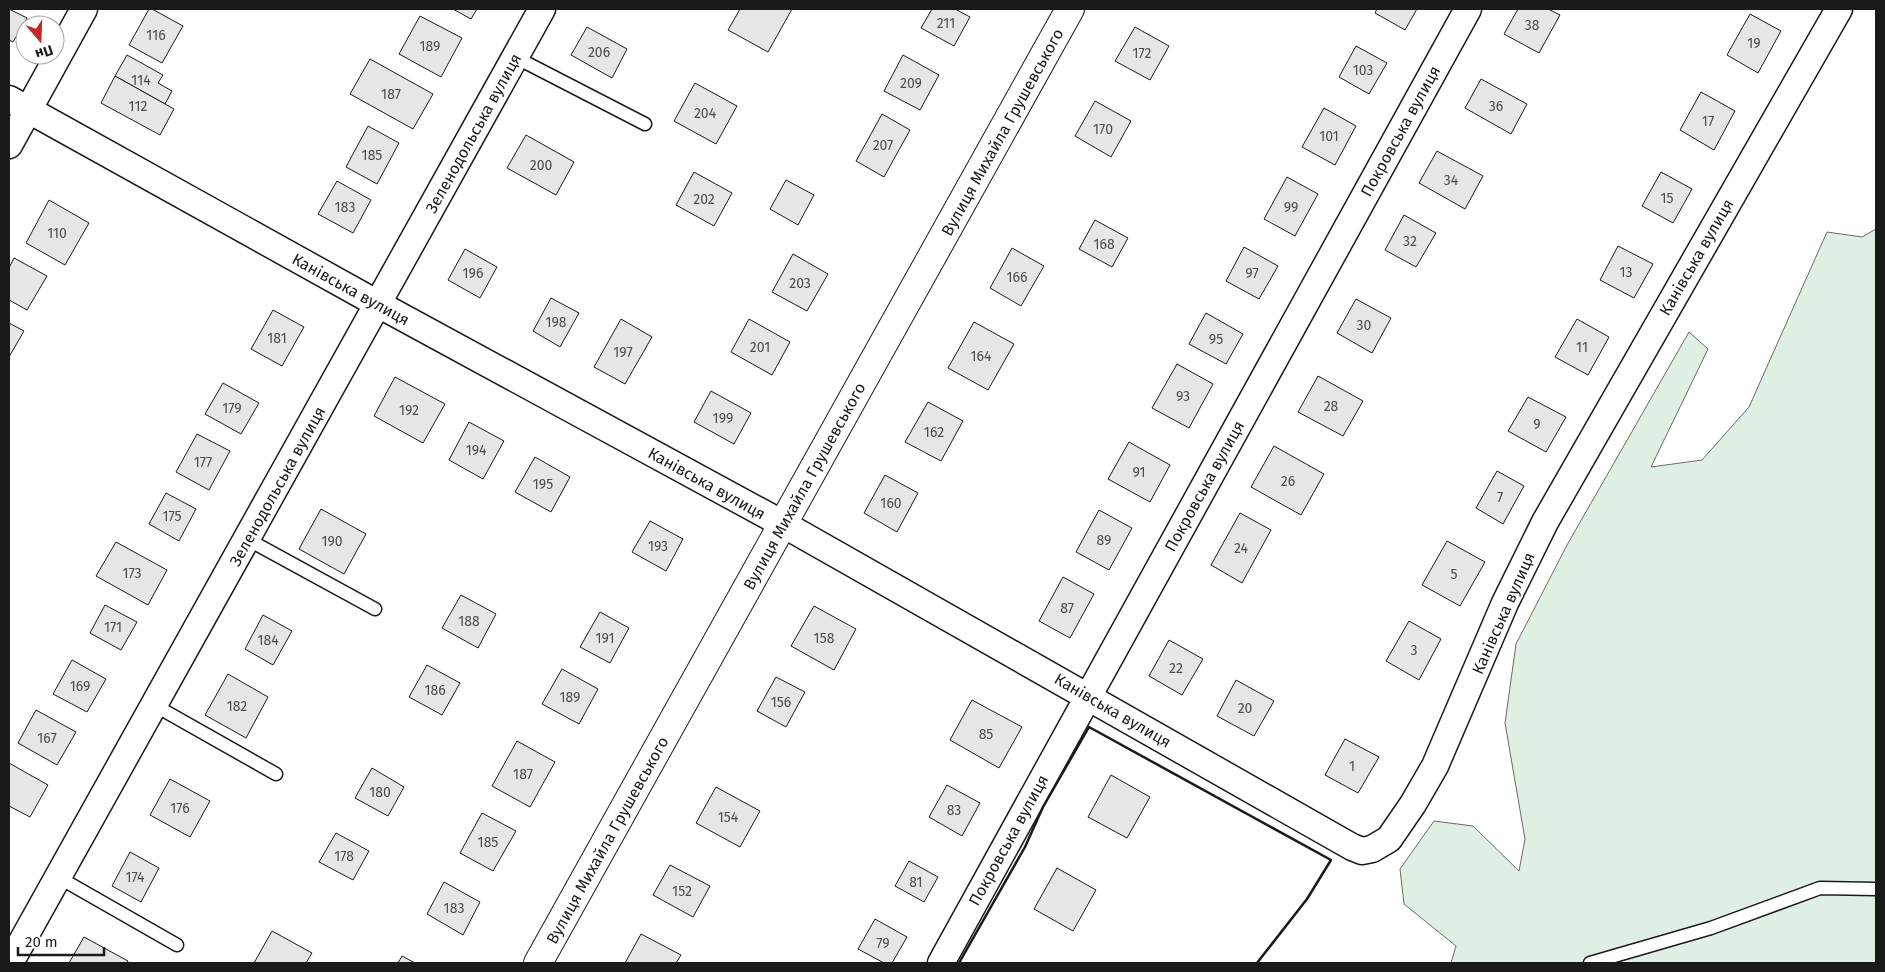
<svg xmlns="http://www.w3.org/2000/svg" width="1885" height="972" font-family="'Fira Sans',sans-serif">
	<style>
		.green { fill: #e0efe3; stroke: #6a6a6a }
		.building { fill: #e6e6e6; stroke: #1a1a1a }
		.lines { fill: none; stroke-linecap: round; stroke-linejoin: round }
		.lane-casing { stroke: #1a1a1a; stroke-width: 15 }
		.street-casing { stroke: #1a1a1a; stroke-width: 29 }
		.secondary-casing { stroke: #1a1a1a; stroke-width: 30 }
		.lane { stroke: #fff; stroke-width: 12 }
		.street { stroke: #fff; stroke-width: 26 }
		.secondary { stroke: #fff; stroke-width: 28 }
		.wall { stroke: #1a1a1a; stroke-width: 2.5 }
		.labels { text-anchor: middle; stroke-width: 4; stroke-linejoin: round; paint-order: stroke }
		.number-label { font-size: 14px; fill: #4d4d4d }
		.street-label { font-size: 16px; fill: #1a1a1a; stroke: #fff }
	</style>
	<rect width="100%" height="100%" fill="#fff"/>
	<path class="green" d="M1876 229V963H1451L1456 946 1404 904 1400 869 1434 821 1473 826 1519 871 1525 839 1505 723 1516 644 1567 545 1689 332 1708 349 1651 467 1702 460 1749 407 1827 232 1862 237Z"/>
	<g class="building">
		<path d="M9 9 27 18 13 42 9 40Z"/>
		<path d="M149 9H152L183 26 162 63 129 45Z"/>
		<path d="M453 9H477L471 19Z"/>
		<path d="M740 9H792L768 52 728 30Z"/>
		<path d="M932 9H955L970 17 954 46 921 28Z"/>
		<path d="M1377 9H1417L1405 30 1375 13Z"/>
		<path d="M1518 9H1548L1560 15 1539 53 1504 34Z"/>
		<path d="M1750 14 1781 31 1758 73 1727 55Z"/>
		<path d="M420 16 462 38 441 77 399 54Z"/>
		<path d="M587 27 627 49 612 78 571 55Z"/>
		<path d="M1135 27 1169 46 1150 80 1115 61Z"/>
		<path d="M1356 46 1387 63 1369 94 1339 77Z"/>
		<path d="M127 55 163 75 158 83 172 91 165 104 115 76Z"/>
		<path d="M903 55 939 75 920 110 884 91Z"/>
		<path d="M370 59 433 94 413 129 350 94Z"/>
		<path d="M115 76 174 109 160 135 101 103Z"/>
		<path d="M1481 79 1527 104 1511 134 1465 108Z"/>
		<path d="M695 83 737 106 716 144 674 121Z"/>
		<path d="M1701 92 1735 111 1714 150 1680 130Z"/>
		<path d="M1095 101 1131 121 1111 157 1075 136Z"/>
		<path d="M1324 108 1356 126 1335 165 1302 147Z"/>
		<path d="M882 114 910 130 884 177 856 161Z"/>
		<path d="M368 126 399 143 377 184 346 167Z"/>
		<path d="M526 135 574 162 556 195 507 168Z"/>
		<path d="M1437 151 1483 176 1465 209 1419 183Z"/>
		<path d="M694 172 732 193 714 226 676 205Z"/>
		<path d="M1661 172 1692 189 1673 223 1642 206Z"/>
		<path d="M1287 177 1318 194 1295 236 1264 219Z"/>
		<path d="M786 180 814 195 798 225 770 209Z"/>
		<path d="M337 181 371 200 353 233 318 214Z"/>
		<path d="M49 200 89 223 65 265 26 243Z"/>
		<path d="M1404 215 1436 233 1416 267 1385 250Z"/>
		<path d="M1095 220 1128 238 1112 267 1079 249Z"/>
		<path d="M1618 246 1653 264 1634 298 1600 280Z"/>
		<path d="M1244 247 1278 266 1259 299 1226 281Z"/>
		<path d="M1012 248 1044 266 1021 306 990 288Z"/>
		<path d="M465 249 497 267 480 298 448 280Z"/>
		<path d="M793 254 828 274 807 311 772 292Z"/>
		<path d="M14 258 47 276 27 310 9 300V268Z"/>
		<path d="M551 298 579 313 560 347 533 331Z"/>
		<path d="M1356 299 1391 318 1372 353 1337 333Z"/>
		<path d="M273 310 304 327 282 366 251 349Z"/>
		<path d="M1206 313 1243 334 1226 364 1189 344Z"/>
		<path d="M621 319 652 337 625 384 594 367Z"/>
		<path d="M749 319 790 342 772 375 731 352Z"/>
		<path d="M1577 319 1609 337 1588 375 1555 357Z"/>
		<path d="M974 322 1014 344 988 390 948 368Z"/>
		<path d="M9 323 24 331 9 357Z"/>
		<path d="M1177 364 1213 384 1189 428 1152 408Z"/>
		<path d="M1318 376 1363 401 1343 436 1298 412Z"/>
		<path d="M395 377 445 404 423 443 374 416Z"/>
		<path d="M223 383 259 403 241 434 205 414Z"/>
		<path d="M711 391 751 413 734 444 694 422Z"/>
		<path d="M1528 397 1566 417 1546 452 1508 431Z"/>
		<path d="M928 402 963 421 941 461 905 442Z"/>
		<path d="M469 422 504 441 483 479 449 460Z"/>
		<path d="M197 434 230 451 209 490 176 472Z"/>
		<path d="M1129 442 1170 465 1150 502 1108 479Z"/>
		<path d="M1274 446 1324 474 1301 515 1251 487Z"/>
		<path d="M535 457 570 477 551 512 515 492Z"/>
		<path d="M1497 471 1524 486 1503 524 1476 508Z"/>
		<path d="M885 475 918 493 897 532 864 513Z"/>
		<path d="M166 493 196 509 179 541 149 524Z"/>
		<path d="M321 509 366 534 344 574 299 549Z"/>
		<path d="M1099 510 1132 528 1109 570 1076 552Z"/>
		<path d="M1240 513 1271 530 1242 583 1211 565Z"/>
		<path d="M650 521 683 539 666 571 632 552Z"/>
		<path d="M1447 541 1485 562 1460 606 1422 585Z"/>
		<path d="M116 542 167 570 148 605 96 576Z"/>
		<path d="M1063 577 1094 594 1070 638 1039 621Z"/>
		<path d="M461 595 496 614 478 648 442 628Z"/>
		<path d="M105 605 137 622 121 650 90 633Z"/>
		<path d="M814 606 856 629 834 670 791 646Z"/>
		<path d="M600 612 629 628 610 663 580 647Z"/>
		<path d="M263 615 292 631 273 665 245 649Z"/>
		<path d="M1409 621 1441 639 1419 680 1386 661Z"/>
		<path d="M1169 640 1203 659 1182 695 1149 676Z"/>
		<path d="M72 660 106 679 87 712 53 694Z"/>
		<path d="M427 665 460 683 442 715 409 697Z"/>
		<path d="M562 669 598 689 579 724 542 704Z"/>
		<path d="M228 674 268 697 246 738 205 715Z"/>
		<path d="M776 677 805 692 786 727 757 711Z"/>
		<path d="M1236 680 1274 701 1254 736 1217 716Z"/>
		<path d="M972 700 1022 727 999 768 950 740Z"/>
		<path d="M36 710 76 732 57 765 18 743Z"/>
		<path d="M1345 739 1379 757 1358 793 1325 775Z"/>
		<path d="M517 741 555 762 530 807 492 786Z"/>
		<path d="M9 763 48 785 30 817 9 806Z"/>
		<path d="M372 768 404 787 388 816 355 798Z"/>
		<path d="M1111 775 1150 797 1127 838 1088 817Z"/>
		<path d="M170 779 210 801 190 837 150 815Z"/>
		<path d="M947 785 980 803 962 836 929 817Z"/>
		<path d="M716 787 760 811 740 847 696 823Z"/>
		<path d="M482 813 516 831 493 871 460 853Z"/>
		<path d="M336 833 369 851 353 880 319 862Z"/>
		<path d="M130 852 159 868 141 902 112 886Z"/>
		<path d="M909 861 938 877 924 902 895 886Z"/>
		<path d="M670 865 710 886 693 917 653 895Z"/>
		<path d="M1057 868 1096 890 1073 931 1034 909Z"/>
		<path d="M444 882 480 902 463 935 427 914Z"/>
		<path d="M875 919 907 937 892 963H884L858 949Z"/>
		<path d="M272 931 312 953 306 963H254Z"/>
		<path d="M641 934 681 955 676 963H625Z"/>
		<path d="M84 937 128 961 127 963H69Z"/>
		<path d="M402 956 415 963H398Z"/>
	</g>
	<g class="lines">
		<defs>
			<g id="lane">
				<path d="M515 57 645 124"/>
				<path d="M247 539 375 609"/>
				<path d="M154 705 276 774"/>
				<path d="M58 877 177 945"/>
				<path d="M1590 963 1711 928 1820 888 1876 889"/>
			</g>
			<g id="street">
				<path d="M9 99 378 304 783 524 1352 847 1362 851 1372 849 1389 839 1413 804 1435 766 1505 603 1545 522 1839 9"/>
				<path d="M9 145 84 9"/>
				<path d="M10 963 542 9"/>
				<path d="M941 963 1468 9"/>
			</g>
			<path id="secondary" d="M538 963 1070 9"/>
		</defs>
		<use href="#lane" class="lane-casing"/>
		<use href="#street" class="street-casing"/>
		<use href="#secondary" class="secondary-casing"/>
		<use href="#lane" class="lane"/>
		<use href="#street" class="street"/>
		<use href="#secondary" class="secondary"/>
		<path class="wall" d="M959 963 1025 847 1043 807 1089 727 1331 860 1307 899 1257 963"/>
	</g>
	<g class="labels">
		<g class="number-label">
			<text x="946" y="28">211</text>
			<text x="1532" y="30">38</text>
			<text x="156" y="40">116</text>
			<text x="1754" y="48">19</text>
			<text x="430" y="51">189</text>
			<text x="599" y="57">206</text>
			<text x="1142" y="58">172</text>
			<text x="1363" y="75">103</text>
			<text x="141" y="85">114</text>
			<text x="911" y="88">209</text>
			<text x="391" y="99">187</text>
			<text x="138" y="111">112</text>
			<text x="1496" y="111">36</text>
			<text x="705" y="118">204</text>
			<text x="1708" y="126">17</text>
			<text x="1103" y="134">170</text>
			<text x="1329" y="141">101</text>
			<text x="883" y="150">207</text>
			<text x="372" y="160">185</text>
			<text x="541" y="170">200</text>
			<text x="1451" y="185">34</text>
			<text x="1667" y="203">15</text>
			<text x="704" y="204">202</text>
			<text x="345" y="212">183</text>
			<text x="1291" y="212">99</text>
			<text x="57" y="238">110</text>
			<text x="1410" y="246">32</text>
			<text x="1104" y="249">168</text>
			<text x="1626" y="277">13</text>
			<text x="473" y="278">196</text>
			<text x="1252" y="278">97</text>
			<text x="1017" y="282">166</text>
			<text x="800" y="288">203</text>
			<text x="556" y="327">198</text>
			<text x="1364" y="330">30</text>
			<text x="277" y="343">181</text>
			<text x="1216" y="344">95</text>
			<text x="760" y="352">201</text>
			<text x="1582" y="352">11</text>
			<text x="623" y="357">197</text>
			<text x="981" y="361">164</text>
			<text x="1183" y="401">93</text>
			<text x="1331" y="411">28</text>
			<text x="232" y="413">179</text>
			<text x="409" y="415">192</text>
			<text x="723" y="423">199</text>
			<text x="1537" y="429">9</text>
			<text x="934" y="437">162</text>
			<text x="476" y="455">194</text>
			<text x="203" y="467">177</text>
			<text x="1139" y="477">91</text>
			<text x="1288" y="486">26</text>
			<text x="543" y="489">195</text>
			<text x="1500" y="502">7</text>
			<text x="891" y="508">160</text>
			<text x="172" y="521">175</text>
			<text x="1104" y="545">89</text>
			<text x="332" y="546">190</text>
			<text x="658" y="551">193</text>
			<text x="1241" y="553">24</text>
			<text x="132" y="578">173</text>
			<text x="1454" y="579">5</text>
			<text x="1067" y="613">87</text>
			<text x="469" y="626">188</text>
			<text x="113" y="632">171</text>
			<text x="605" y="643">191</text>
			<text x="824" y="643">158</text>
			<text x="268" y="645">184</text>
			<text x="1414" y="655">3</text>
			<text x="1176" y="673">22</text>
			<text x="80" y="691">169</text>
			<text x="435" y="695">186</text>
			<text x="570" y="702">189</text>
			<text x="781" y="707">156</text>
			<text x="237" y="711">182</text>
			<text x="1245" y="713">20</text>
			<text x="986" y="739">85</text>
			<text x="47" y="743">167</text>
			<text x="1352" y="771">1</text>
			<text x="523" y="779">187</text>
			<text x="380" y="797">180</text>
			<text x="180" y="813">176</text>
			<text x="954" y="815">83</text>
			<text x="728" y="822">154</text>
			<text x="488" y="847">185</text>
			<text x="344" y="861">178</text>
			<text x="135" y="882">174</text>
			<text x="916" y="887">81</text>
			<text x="682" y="896">152</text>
			<text x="454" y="913">183</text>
			<text x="883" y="948">79</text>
		</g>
		<g class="street-label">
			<text transform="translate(1400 131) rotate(-61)" y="6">Покровська вулиця</text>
			<text transform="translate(1002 132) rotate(-61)" y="6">Вулиця Михайла Грушевського</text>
			<text transform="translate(473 133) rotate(-61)" y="6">Зеленодольська вулиця</text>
			<text transform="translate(1696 257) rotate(-60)" y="6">Канівська вулиця</text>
			<text transform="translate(351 289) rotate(29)" y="6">Канівська вулиця</text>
			<text transform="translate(707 483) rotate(29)" y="6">Канівська вулиця</text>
			<text transform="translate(277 486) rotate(-61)" y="6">Зеленодольська вулиця</text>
			<text transform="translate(804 486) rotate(-61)" y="6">Вулиця Михайла Грушевського</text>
			<text transform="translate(1204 486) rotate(-61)" y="6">Покровська вулиця</text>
			<text transform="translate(1503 613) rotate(-66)" y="6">Канівська вулиця</text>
			<text transform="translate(1113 710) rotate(30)" y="6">Канівська вулиця</text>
			<text transform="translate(607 840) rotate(-61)" y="6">Вулиця Михайла Грушевського</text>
			<text transform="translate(1008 840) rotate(-61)" y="6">Покровська вулиця</text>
		</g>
	</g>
	<rect width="1885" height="972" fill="none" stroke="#1a1a1a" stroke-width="20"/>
	<g transform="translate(40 40) rotate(161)"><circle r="24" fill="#ffffff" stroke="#a3a3a3"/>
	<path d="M0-4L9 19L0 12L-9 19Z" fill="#c62828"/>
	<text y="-8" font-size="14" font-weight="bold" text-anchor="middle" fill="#1a1a1a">Пн</text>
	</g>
	<path d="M18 947v8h86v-8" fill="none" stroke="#1a1a1a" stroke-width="2.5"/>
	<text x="25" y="947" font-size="15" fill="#1a1a1a" stroke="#ffffff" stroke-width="4" paint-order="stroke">20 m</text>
</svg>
